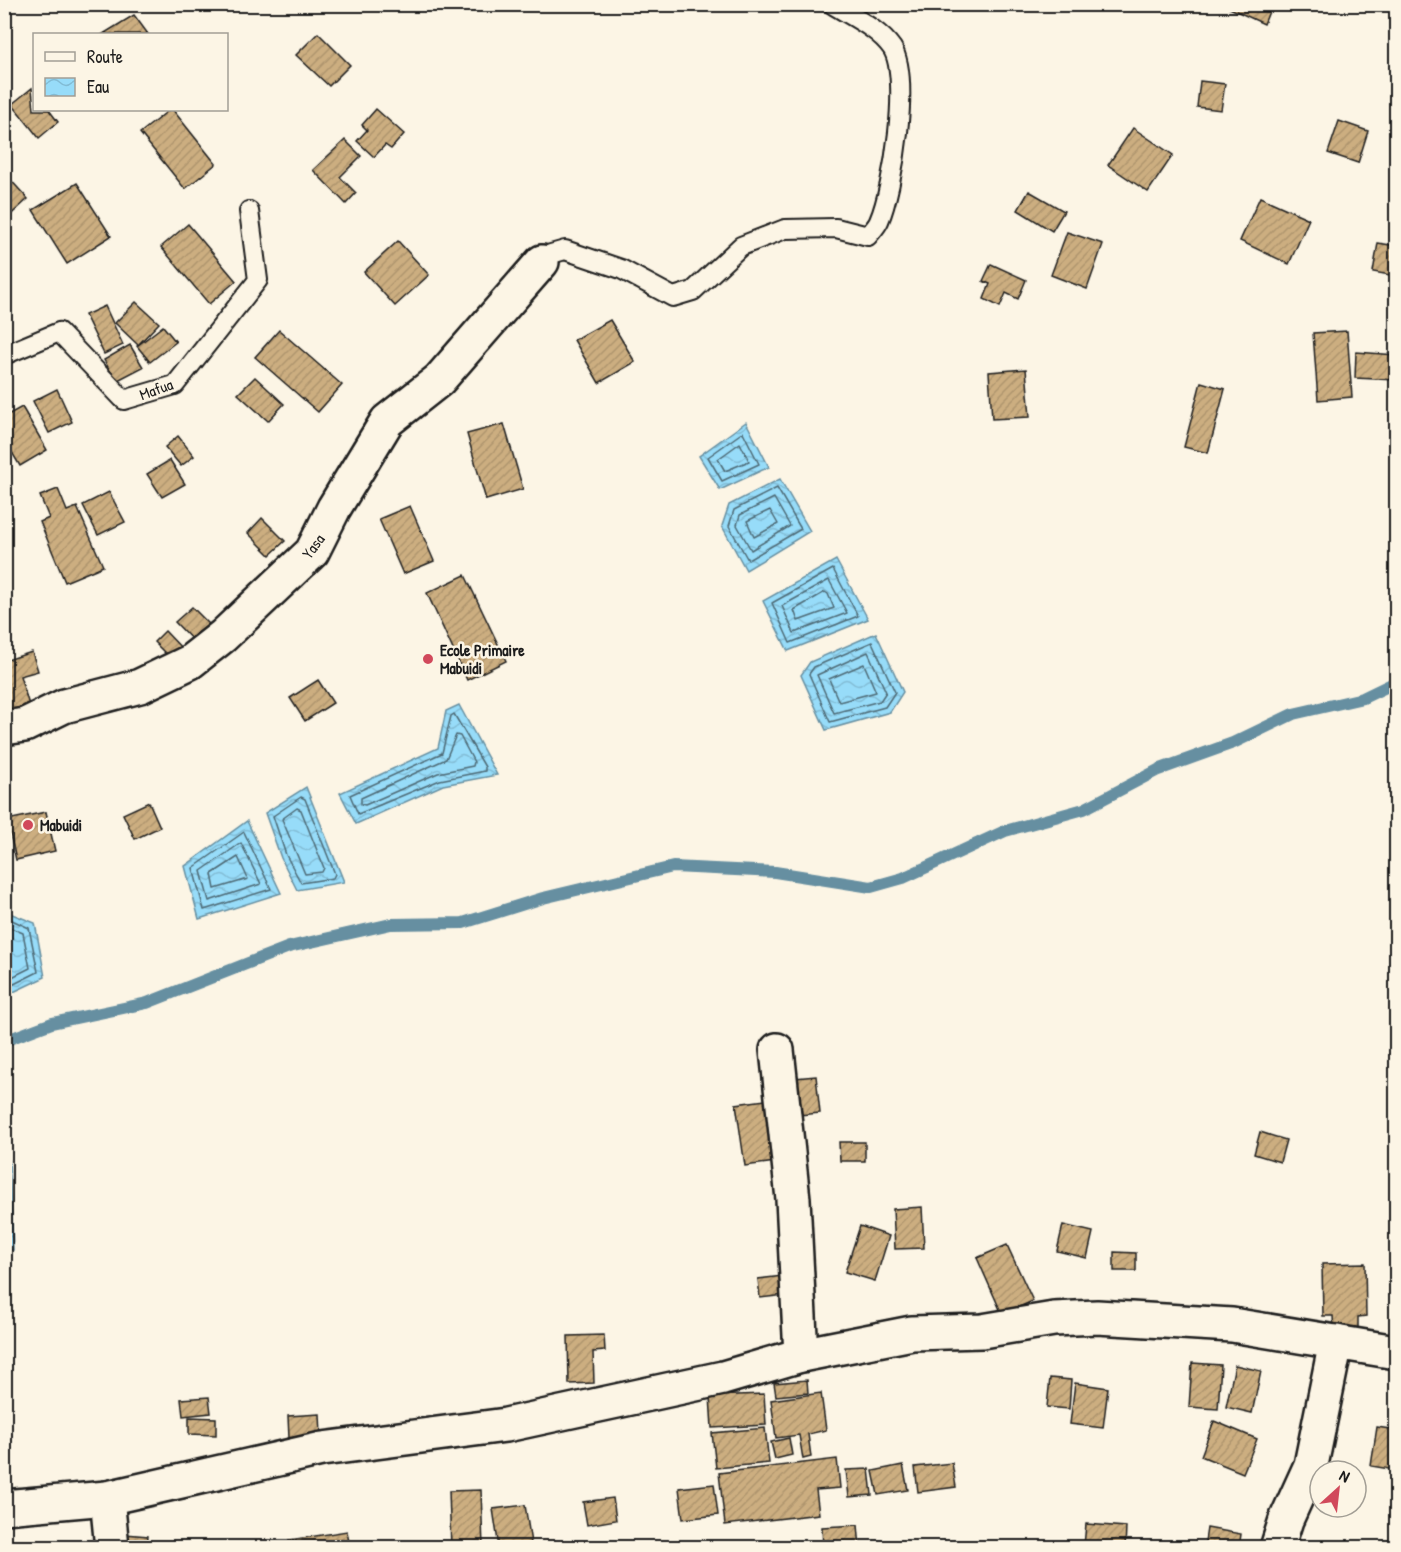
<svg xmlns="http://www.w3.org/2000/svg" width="1401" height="1552" font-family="'Patrick Hand',sans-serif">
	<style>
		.water { fill: url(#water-waves); stroke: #668fa1; stroke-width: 1.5 }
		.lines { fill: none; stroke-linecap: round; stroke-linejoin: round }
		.shore { stroke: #4d6974; stroke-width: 1.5 }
		.stream { stroke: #668fa1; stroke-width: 12 }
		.building { fill: url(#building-hatch); stroke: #1c1c1c; stroke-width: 1.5 }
		.lane-casing { stroke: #1c1c1c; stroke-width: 22 }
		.street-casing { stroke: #1c1c1c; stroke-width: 38 }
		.lane { stroke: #fcf5e5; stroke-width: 18 }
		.street { stroke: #fcf5e5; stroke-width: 33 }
		.poi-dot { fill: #d1495b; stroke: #fcf5e5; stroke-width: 2 }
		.labels { text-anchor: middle; stroke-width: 5; stroke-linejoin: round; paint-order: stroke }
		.street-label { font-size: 16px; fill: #1c1c1c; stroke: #fcf5e5 }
		.poi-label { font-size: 16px; font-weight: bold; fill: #1c1c1c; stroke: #fcf5e5; text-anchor: start }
	</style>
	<defs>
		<pattern id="water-waves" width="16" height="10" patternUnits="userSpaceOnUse" patternTransform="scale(1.5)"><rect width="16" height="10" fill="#97dcf9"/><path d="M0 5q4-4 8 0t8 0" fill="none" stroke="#82bcd5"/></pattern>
		<pattern id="building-hatch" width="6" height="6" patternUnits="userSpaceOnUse" patternTransform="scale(1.5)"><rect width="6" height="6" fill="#ccae80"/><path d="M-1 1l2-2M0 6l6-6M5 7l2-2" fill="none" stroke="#af956e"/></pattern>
	</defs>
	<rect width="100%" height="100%" fill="#fcf5e5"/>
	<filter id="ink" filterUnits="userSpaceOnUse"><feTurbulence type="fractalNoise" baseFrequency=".0167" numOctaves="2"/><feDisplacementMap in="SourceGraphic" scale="12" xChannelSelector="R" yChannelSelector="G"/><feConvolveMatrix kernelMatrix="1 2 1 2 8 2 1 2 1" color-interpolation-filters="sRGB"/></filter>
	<g filter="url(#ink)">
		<g class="water">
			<path d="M746 422 769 467 720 490 699 456Z"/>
			<path d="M780 479 810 531 746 570 722 526 729 505Z"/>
			<path d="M836 560 868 619 788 651 763 601Z"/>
			<path d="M876 633 903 692 890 712 826 730 801 675 810 662Z"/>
			<path d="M459 705 497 775 443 785 356 824 340 793 438 748 446 711Z"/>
			<path d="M306 787 344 882 297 890 281 858 265 813Z"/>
			<path d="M247 821 281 893 199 919 185 866Z"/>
			<path d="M12 914 35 923 45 977 5 996V915Z"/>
			<path d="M4 1155 9 1160 13 1250H5Z"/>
		</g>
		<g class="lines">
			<g class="shore">
				<path d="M743 432 759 464 722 481 708 457Z"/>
				<path d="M740 443 749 461 725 471 718 459Z"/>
				<path d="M777 488 801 529 748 560 729 526 734 510Z"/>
				<path d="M774 498 790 526 751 550 737 525 740 515Z"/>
				<path d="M770 510 778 524 754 537 747 521Z"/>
				<path d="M833 569 858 616 790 643 772 603Z"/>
				<path d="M829 580 847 613 794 633 782 606Z"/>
				<path d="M825 592 828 594 834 608 798 621 794 610Z"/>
				<path d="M872 642 895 692 885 707 830 722 809 674 814 667Z"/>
				<path d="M868 652 886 692 880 701 834 713 817 675Z"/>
				<path d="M864 664 876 692 839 702 829 679Z"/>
				<path d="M454 714 485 767V771L440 780 358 814 350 795 442 753 451 716Z"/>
				<path d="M456 735 460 736 474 762 473 766 438 773 365 805 361 804V798L446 759Z"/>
				<path d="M301 797 305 799 335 874 333 878 301 883 286 855 273 816Z"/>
				<path d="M297 808 301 810 324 868 322 872 305 874 282 819Z"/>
				<path d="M244 832 271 889 204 910 193 868Z"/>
				<path d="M241 843 261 884 209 901 201 871Z"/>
				<path d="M238 857 248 879 215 889 212 874Z"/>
				<path d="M4 921 12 920 29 928 38 972 4 989"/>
				<path d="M4 928H11L23 933 30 968 4 981"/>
			</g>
			<path class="stream" d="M4 1041 52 1023 147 1003 289 947 391 924 463 923 543 898 673 867 775 872 871 887 903 878 1005 831 1084 809 1158 770 1233 743 1293 714 1363 698 1396 682"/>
		</g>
		<g class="building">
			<path d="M1221 4H1272L1264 24Z"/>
			<path d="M134 15 148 34H103Z"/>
			<path d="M318 33 350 65 329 86 296 55Z"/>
			<path d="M1200 81 1225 84 1221 110 1197 107Z"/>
			<path d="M32 88 34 110H49L58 122 39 138 12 104Z"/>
			<path d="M376 109 404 134 391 149 385 145 374 157 357 141 367 130 362 125Z"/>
			<path d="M169 110H173L216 164 185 189 140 133Z"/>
			<path d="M1339 121 1368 131 1358 163 1328 153Z"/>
			<path d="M1133 128 1173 155 1148 192 1108 165Z"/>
			<path d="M345 140 361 156 340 177 356 193 346 204 313 170Z"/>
			<path d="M7 176 28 199 4 221V178Z"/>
			<path d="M77 183 111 236 67 264 33 210Z"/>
			<path d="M1029 191 1064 211 1052 231 1018 210Z"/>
			<path d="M1260 197 1309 219 1289 264 1240 241Z"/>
			<path d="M188 224 236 281 209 304 161 247Z"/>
			<path d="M1067 232 1103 244 1087 289 1051 275Z"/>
			<path d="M398 241 429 275 395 306 364 272Z"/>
			<path d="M1378 243 1396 246V276L1373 272Z"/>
			<path d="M991 264 1026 280 1018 299 1006 293 1000 307 984 299 990 284 983 281Z"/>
			<path d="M136 302 159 323 138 345 115 323Z"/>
			<path d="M105 306 123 345 104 354 85 315Z"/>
			<path d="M610 320 635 362 599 383 574 340Z"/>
			<path d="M163 326 176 342 150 362 137 346Z"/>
			<path d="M279 330 342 385 318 412 255 357Z"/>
			<path d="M1347 331 1352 397 1318 400 1313 333Z"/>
			<path d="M130 345 143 367 116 381 104 360Z"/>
			<path d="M1356 352 1396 355V380L1355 378Z"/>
			<path d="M1026 369 1030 417 992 419 989 372Z"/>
			<path d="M255 377 284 404 268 421 238 394Z"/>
			<path d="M1201 382 1225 389 1208 453 1184 447Z"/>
			<path d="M57 389 72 422 49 433 33 401Z"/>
			<path d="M22 407 47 450 20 466 4 439V417Z"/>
			<path d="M504 424 523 489 486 500 467 434Z"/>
			<path d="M178 436 194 456 181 466 165 447Z"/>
			<path d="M170 460 185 484 162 497 147 474Z"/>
			<path d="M58 489 67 511 77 507 103 566 65 582 40 522 49 518 40 496Z"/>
			<path d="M109 492 125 522 98 535 83 505Z"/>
			<path d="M410 506 434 561 403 574 379 519Z"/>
			<path d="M262 518 285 541 270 555 248 533Z"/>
			<path d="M465 575 506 661 467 680 427 593Z"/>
			<path d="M192 607 217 632 200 648 175 622Z"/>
			<path d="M165 631 185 652 174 662 154 642Z"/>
			<path d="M32 652 38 671 20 676 29 705 4 712V661Z"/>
			<path d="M318 680 333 703 305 721 290 698Z"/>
			<path d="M149 802 160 827 135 839 123 814Z"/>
			<path d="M46 812 55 851 16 860 7 820Z"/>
			<path d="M816 1076 820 1113 799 1115 795 1078Z"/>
			<path d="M765 1100 775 1162 745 1166 736 1104Z"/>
			<path d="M1260 1132 1286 1140 1280 1162 1254 1154Z"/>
			<path d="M839 1142H865V1161H840Z"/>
			<path d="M922 1207 924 1248 895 1249 893 1209Z"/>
			<path d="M1063 1225 1093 1232 1087 1258 1057 1251Z"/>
			<path d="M860 1226 889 1236 875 1281 845 1272Z"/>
			<path d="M1007 1245 1033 1301 1002 1314 977 1258Z"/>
			<path d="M1114 1252 1136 1253V1271H1114Z"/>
			<path d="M1365 1263 1366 1316 1358 1317V1332H1334L1333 1316H1323L1322 1264Z"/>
			<path d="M791 1275 794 1294 760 1298 758 1279Z"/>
			<path d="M604 1335 605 1351 593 1352 594 1383 569 1384 568 1336Z"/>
			<path d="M1192 1363 1221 1365 1218 1409 1189 1407Z"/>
			<path d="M1235 1365 1261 1371 1252 1413 1226 1407Z"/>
			<path d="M1050 1378 1071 1380 1069 1409 1047 1407Z"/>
			<path d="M807 1380 808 1393 776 1396 774 1383Z"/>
			<path d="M1075 1383 1108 1388 1103 1428 1070 1424Z"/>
			<path d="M821 1393 826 1430 808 1434 811 1457 803 1459 799 1435 776 1438 771 1400Z"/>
			<path d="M764 1394 766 1425 712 1428 710 1396Z"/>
			<path d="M209 1397 211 1413 183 1416 181 1399Z"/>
			<path d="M320 1414 321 1436 289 1438 288 1416Z"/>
			<path d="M189 1417 216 1418V1435L189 1434Z"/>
			<path d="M1214 1421 1257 1439 1243 1473 1201 1456Z"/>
			<path d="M1377 1427 1396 1430V1470L1371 1466Z"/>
			<path d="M765 1428 769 1463 716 1468 712 1433Z"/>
			<path d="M789 1438 792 1455 775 1459 771 1442Z"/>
			<path d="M837 1459 840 1488 816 1490 819 1514 725 1525 719 1473Z"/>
			<path d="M952 1463 956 1487 918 1492 915 1467Z"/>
			<path d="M903 1465 908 1490 878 1495 873 1471Z"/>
			<path d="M869 1469 872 1495 849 1497 846 1470Z"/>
			<path d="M714 1484 718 1515 683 1519 679 1488Z"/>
			<path d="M481 1490 483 1548H451L449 1491Z"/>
			<path d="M613 1498 616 1520 587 1525 583 1502Z"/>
			<path d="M525 1505 531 1543 499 1548 493 1509Z"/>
			<path d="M1086 1524 1126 1527 1125 1548 1084 1546Z"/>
			<path d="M858 1525 860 1548H823L822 1527Z"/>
			<path d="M1207 1528 1241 1534 1239 1548H1204Z"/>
			<path d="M347 1531 350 1548H291L289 1540Z"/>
			<path d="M125 1534 148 1536 147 1548H124Z"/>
		</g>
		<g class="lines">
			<defs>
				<g id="lane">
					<path d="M542 262 551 254 565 250 621 269 673 297 693 291 741 246 785 229 836 228 868 236C872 231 877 226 879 221 893 189 911 77 892 48 878 28 852 17 832 4"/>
					<path d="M4 355 59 332 124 400 175 385 258 280 249 211"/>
				</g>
				<g id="street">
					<path d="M4 728 25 725 64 706 140 686 190 662 223 636 312 552 334 508 387 421 439 380 542 262"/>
					<path d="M777 1050 793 1199 801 1355"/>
					<path d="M107 1498 112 1548"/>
					<path d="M4 1507 107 1498 322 1449 506 1425 723 1378 801 1355 912 1333 982 1331 1054 1319 1097 1317 1232 1325 1396 1352"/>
					<path d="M1277 1548 1286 1520 1311 1465 1336 1342"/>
				</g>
			</defs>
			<use href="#lane" class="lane-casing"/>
			<use href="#street" class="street-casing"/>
			<use href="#lane" class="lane"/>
			<use href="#street" class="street"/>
		</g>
	</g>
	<g class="poi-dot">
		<circle cx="428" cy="659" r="6"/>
		<circle cx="28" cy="825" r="6"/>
	</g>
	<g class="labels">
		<g class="street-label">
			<text transform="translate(156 389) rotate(-20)" y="6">Mafua</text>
			<text transform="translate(313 546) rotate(-54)" y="6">Yasa</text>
		</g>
		<g class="poi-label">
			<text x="440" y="656">Ecole Primaire<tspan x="440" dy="18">Mabuidi</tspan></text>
			<text x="40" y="831">Mabuidi</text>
		</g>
	</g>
	<rect width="1401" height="1552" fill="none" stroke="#fcf5e5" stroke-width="24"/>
	<rect x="12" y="12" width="1377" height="1528" fill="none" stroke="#1c1c1c" stroke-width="2" filter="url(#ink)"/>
	<rect x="33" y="33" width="195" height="78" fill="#fcf5e5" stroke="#a29e95" stroke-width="1.5"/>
	<rect x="45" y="52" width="30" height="9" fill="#fcf5e5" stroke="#a29e95" stroke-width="1.5"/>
	<text x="87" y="63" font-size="18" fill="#1c1c1c">Route</text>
	<rect x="45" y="78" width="30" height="18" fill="url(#water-waves)" stroke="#a29e95" stroke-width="1.5"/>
	<text x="87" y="93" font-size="18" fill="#1c1c1c">Eau</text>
	<g transform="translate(1338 1489) rotate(27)"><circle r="28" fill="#fcf5e5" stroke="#a29e95" stroke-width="1.5"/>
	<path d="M0-4.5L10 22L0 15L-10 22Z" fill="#d1495b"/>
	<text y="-9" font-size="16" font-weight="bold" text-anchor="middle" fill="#1c1c1c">N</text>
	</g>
</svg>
